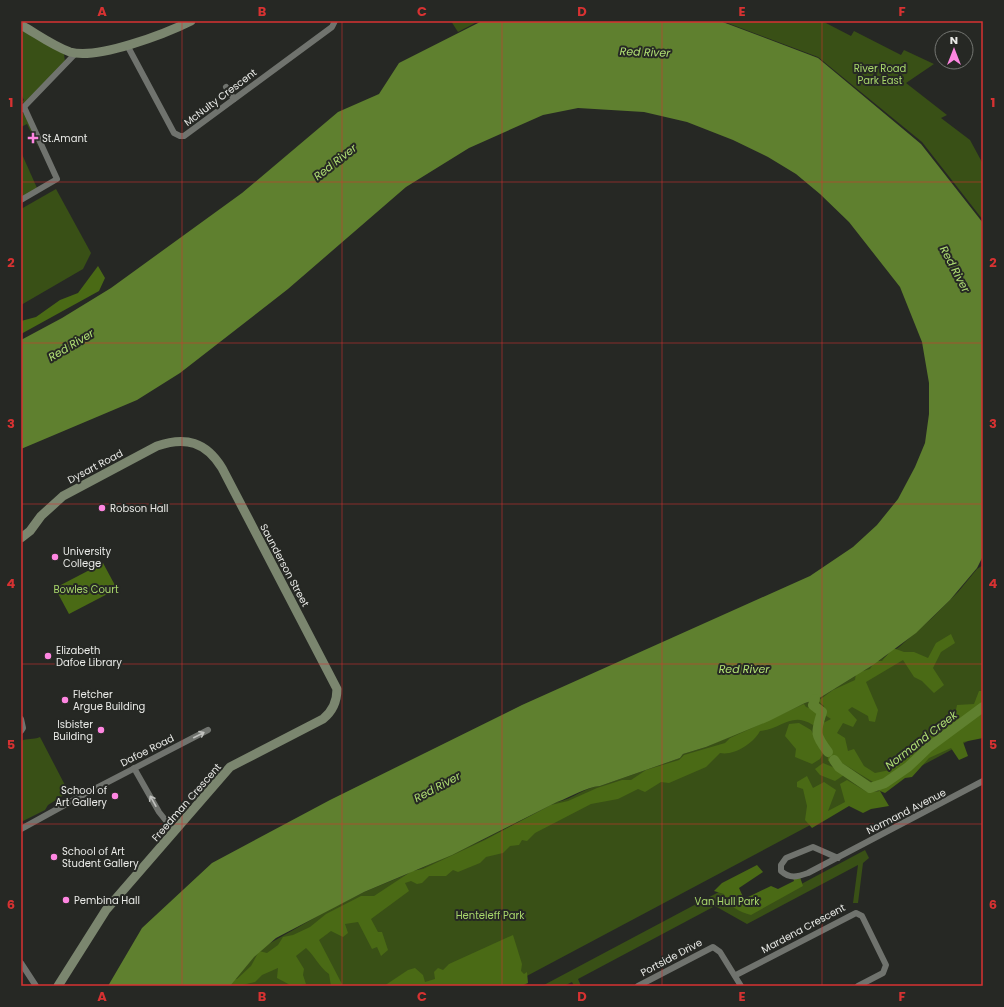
<svg xmlns="http://www.w3.org/2000/svg" width="1004" height="1007" font-family="Poppins,sans-serif">
	<style>
		.green { fill: #395016 }
		.forest { fill: #4a6a15 }
		.water { fill: #5f802f }
		.lines { fill: none; stroke-linecap: round; stroke-linejoin: round }
		.river { stroke: #5f802f; stroke-width: 10 }
		.street { stroke: #70736e; stroke-width: 6 }
		.secondary { stroke: #7b866f; stroke-width: 9 }
		.oneway { stroke: #bfc0bd }
		.grid { fill: none; stroke: #d73232; stroke-width: 1; stroke-opacity: 0.55 }
		.poi-dot { fill: #fe86e1; stroke: #262824; stroke-width: 1.5 }
		.labels { text-anchor: middle; stroke-width: 4; stroke-linejoin: round; paint-order: stroke }
		.park-label { font-size: 10px; fill: #a8d76b; stroke: #262824 }
		.street-label { font-size: 10px; fill: #e9eae7; stroke: #262824 }
		.poi-label { font-size: 10px; fill: #e9eae7; stroke: #262824; text-anchor: start }
		.water-label { font-size: 11px; font-style: italic; fill: #b1e074; stroke: #262824 }
		.neatline { fill: none; stroke: #d73232; stroke-width: 1.5 }
		.grid-label { font-size: 13px; text-anchor: middle; font-weight: bold; fill: #d73232 }
	</style>
	<rect width="100%" height="100%" fill="#262824"/>
	<g class="green">
		<path d="M451 21H479L458 32Z"/>
		<path d="M722 21H822L851 36 854 31 901 55 904 50 934 64 906 83 947 115 941 118 970 140 983 164V220L922 142 818 57Z"/>
		<path d="M21 30 64 54 65 62 24 103 21 102 24 100 21 94Z"/>
		<path d="M23 113 25 114 39 149 27 124 21 127V115Z"/>
		<path d="M21 152 37 188 21 198Z"/>
		<path d="M56 189 91 253 83 269 21 305V209Z"/>
		<path d="M983 565V733L508 986H225L258 950 330 909 364 892 422 868 483 840 557 802C573 799 585 787 600 786L680 758 683 754 706 747 805 703 818 699 873 665 899 647 932 618 958 592 977 569Z"/>
		<path d="M40 737 67 789V793L48 805 45 810 21 822V741C27 738 33 740 40 737Z"/>
		<path d="M865 850 869 858 863 863 858 903H853L858 865 747 924 715 906 578 979 581 986H574L572 982 564 986H542L732 885 747 913Z"/>
	</g>
	<g class="forest">
		<path d="M98 266 105 278 99 291 21 334V321L36 317 60 300 78 293Z"/>
		<path d="M103 563 117 589 69 614 55 588Z"/>
		<path d="M951 634 955 643 941 652 933 668 944 685 934 693 922 681 914 677 903 660 866 682 878 710 875 722 869 721 868 716 852 707 848 710 857 720 853 727 843 723 837 733 845 738 848 751 854 749 864 766 875 773 890 770 908 752H914L932 731 949 718 954 720 957 705 974 704 979 691H983V738L963 742 968 756 959 760 951 748 929 758 912 777 905 778 885 793 875 789 873 782 842 763 828 761 827 747 820 737 821 724 831 719 825 715 824 706 818 701 833 690 855 680 856 673 870 669 875 661H882L893 648 904 652H914L928 658 936 643Z"/>
		<path d="M804 704 806 707 820 712 819 718 813 725C791 711 782 729 760 731 754 743 734 756 720 753L706 767 669 783 661 782 645 792 638 789 618 799 591 804 535 833 527 841 522 840 519 845 510 846 503 853 486 857 480 863 458 872 453 870 446 876H429L422 883 417 884 411 881 405 883 409 891 371 919 378 932H382L388 950 381 956 377 947 372 949 358 922 345 924 348 933 343 937 331 931 319 940 343 986H331L329 974C319 967 315 956 306 948L296 956 304 969 303 975 306 984 292 986 277 978 278 968 262 975 255 982 238 986H223L228 980 237 979 251 966 259 951 267 953 278 945 283 937 293 935 310 927 326 914 361 896H374L412 871 423 869 485 840 551 805 568 801 597 788 622 780H631L646 770 679 760 684 755 725 743 730 738Z"/>
		<path d="M799 723 811 730 824 752 820 759 812 764 795 757 796 749 785 736 789 724Z"/>
		<path d="M823 763 842 771 844 775 835 781 820 775 815 769Z"/>
		<path d="M807 776 813 788 824 782 836 790 828 811 845 802 840 784 847 780 867 792 880 791 889 806 871 809 863 813 849 806 812 828 805 820 807 806 803 789 797 787V782Z"/>
		<path d="M757 865 763 872 739 888 744 899 771 886 778 889 794 881 792 874H799L803 886 751 915C740 912 727 906 724 894L714 891 722 883Z"/>
		<path d="M513 935 522 964 521 971 524 974 527 972 528 983 521 986H384L408 970 415 968 423 975 425 982 435 979 434 972 438 968 443 970 449 964Z"/>
	</g>
	<path class="water" d="M482 21H720L818 58 921 144 983 223V556L977 568 950 600 916 633 873 665 818 699 805 703 769 721 706 747 683 754 680 758 600 786C586 787 571 797 557 802L452 855 364 892 276 938 254 957 230 986H108L142 928 212 863 330 800 522 705 810 576 853 547 877 525 898 499 915 467 925 443 929 414V383L922 342 900 287 849 222 820 194 796 174 768 157 733 140 687 122 644 112 578 108 543 115 469 148 406 187 288 289 180 373 137 400 21 449V340L62 318 111 288 242 193 338 112 379 94 399 63Z"/>
	<g class="lines">
		<g class="river">
			<path d="M815 699 813 705 822 712C815 733 815 735 828 752"/>
			<path d="M834 760 839 767 870 788 885 783 908 767 929 747 983 707"/>
		</g>
		<g class="street">
			<path d="M127 45 174 133 180 136H184L332 27 335 21"/>
			<path d="M226 87 234 99"/>
			<path d="M22 109 76 53"/>
			<path d="M21 200 57 179 24 107"/>
			<path d="M21 719 23 728 21 731"/>
			<path d="M134 768 159 812 175 832"/>
			<path d="M21 829 81 796 208 730"/>
			<path d="M838 858 813 847 786 858 781 865V871C790 879 797 877 808 873L983 781"/>
			<path d="M21 963 36 986"/>
			<path d="M736 975 856 913 862 916 886 965 883 973 858 986"/>
			<path d="M638 986 713 947 720 952 741 986"/>
		</g>
		<g class="secondary">
			<path d="M21 25C37 34 53 46 70 52 97 60 165 34 191 21"/>
			<path d="M21 538 30 531 41 516 63 496 157 446C186 436 206 442 222 468L337 689C337 702 333 711 323 719L230 767 106 910 58 986"/>
		</g>
	</g>
	<defs><path id="oneway-shaft" d="M-6 0H5M1.5-3L5.5 0L1.5 3" fill="none" stroke-width="1.6" stroke-linecap="round" stroke-linejoin="round"/></defs>
	<g class="oneway">
		<use href="#oneway-shaft" transform="translate(199 735) rotate(-27)"/>
		<use href="#oneway-shaft" transform="translate(153 801) rotate(-119)"/>
	</g>
	<path class="grid" d="M182 21V986M342 21V986M502 21V986M662 21V986M822 21V986M21 182H983M21 343H983M21 504H983M21 664H983M21 824H983"/>
	<g class="poi-dot">
		<path d="M31 132h4v4h4v4h-4v4h-4v-4h-4v-4h4z"/>
		<circle cx="102" cy="508" r="4"/>
		<circle cx="55" cy="557" r="4"/>
		<circle cx="48" cy="656" r="4"/>
		<circle cx="65" cy="700" r="4"/>
		<circle cx="101" cy="730" r="4"/>
		<circle cx="115" cy="796" r="4"/>
		<circle cx="54" cy="857" r="4"/>
		<circle cx="66" cy="900" r="4"/>
	</g>
	<g class="labels">
		<g class="park-label">
			<text x="880" y="72">River Road<tspan x="880" dy="12">Park East</tspan></text>
			<text x="86" y="593">Bowles Court</text>
			<text x="727" y="905">Van Hull Park</text>
			<text x="490" y="919">Henteleff Park</text>
		</g>
		<g class="street-label">
			<text transform="translate(220 97) rotate(-37)" y="4">McNulty Crescent</text>
			<text transform="translate(95 466) rotate(-28)" y="4">Dysart Road</text>
			<text transform="translate(285 565) rotate(62)" y="4">Saunderson Street</text>
			<text transform="translate(147 750) rotate(-27)" y="4">Dafoe Road</text>
			<text transform="translate(186 802) rotate(-49)" y="4">Freedman Crescent</text>
			<text transform="translate(906 811) rotate(-27)" y="4">Normand Avenue</text>
			<text transform="translate(803 928) rotate(-28)" y="4">Mardena Crescent</text>
			<text transform="translate(671 957) rotate(-28)" y="4">Portside Drive</text>
		</g>
		<g class="poi-label">
			<text x="42" y="142">St.Amant</text>
			<text x="110" y="512">Robson Hall</text>
			<text x="63" y="555">University<tspan x="63" dy="12">College</tspan></text>
			<text x="56" y="654">Elizabeth<tspan x="56" dy="12">Dafoe Library</tspan></text>
			<text x="73" y="698">Fletcher<tspan x="73" dy="12">Argue Building</tspan></text>
			<text x="93" y="728" text-anchor="end">Isbister<tspan x="93" dy="12">Building</tspan></text>
			<text x="107" y="794" text-anchor="end">School of<tspan x="107" dy="12">Art Gallery</tspan></text>
			<text x="62" y="855">School of Art<tspan x="62" dy="12">Student Gallery</tspan></text>
			<text x="74" y="904">Pembina Hall</text>
		</g>
		<g class="water-label">
			<text transform="translate(645 52) rotate(2)" y="4">Red River</text>
			<text transform="translate(335 162) rotate(-38)" y="4">Red River</text>
			<text transform="translate(955 269) rotate(62)" y="4">Red River</text>
			<text transform="translate(71 345) rotate(-31)" y="4">Red River</text>
			<text x="744" y="673">Red River</text>
			<text transform="translate(921 740) rotate(-38)" y="4">Normand Creek</text>
			<text transform="translate(437 787) rotate(-28)" y="4">Red River</text>
		</g>
	</g>
	<rect width="1004" height="1007" fill="none" stroke="#262824" stroke-width="44"/>
	<g transform="translate(954 50)"><circle r="19" fill="#262824" stroke="#747672"/>
	<path d="M0-3L7 15L0 10L-7 15Z" fill="#fe86e1"/>
	<text y="-6" font-size="11" font-weight="bold" text-anchor="middle" fill="#e9eae7">N</text>
	</g>
	<rect x="22" y="22" width="960" height="963" class="neatline"/>
	<g class="grid-label">
		<text x="102" y="16">A</text>
		<text x="262" y="16">B</text>
		<text x="422" y="16">C</text>
		<text x="582" y="16">D</text>
		<text x="742" y="16">E</text>
		<text x="902" y="16">F</text>
		<text x="11" y="107">1</text>
		<text x="993" y="107">1</text>
		<text x="11" y="267">2</text>
		<text x="993" y="267">2</text>
		<text x="11" y="428">3</text>
		<text x="993" y="428">3</text>
		<text x="11" y="588">4</text>
		<text x="993" y="588">4</text>
		<text x="11" y="749">5</text>
		<text x="993" y="749">5</text>
		<text x="11" y="909">6</text>
		<text x="993" y="909">6</text>
		<text x="102" y="1001">A</text>
		<text x="262" y="1001">B</text>
		<text x="422" y="1001">C</text>
		<text x="582" y="1001">D</text>
		<text x="742" y="1001">E</text>
		<text x="902" y="1001">F</text>
	</g>
</svg>
